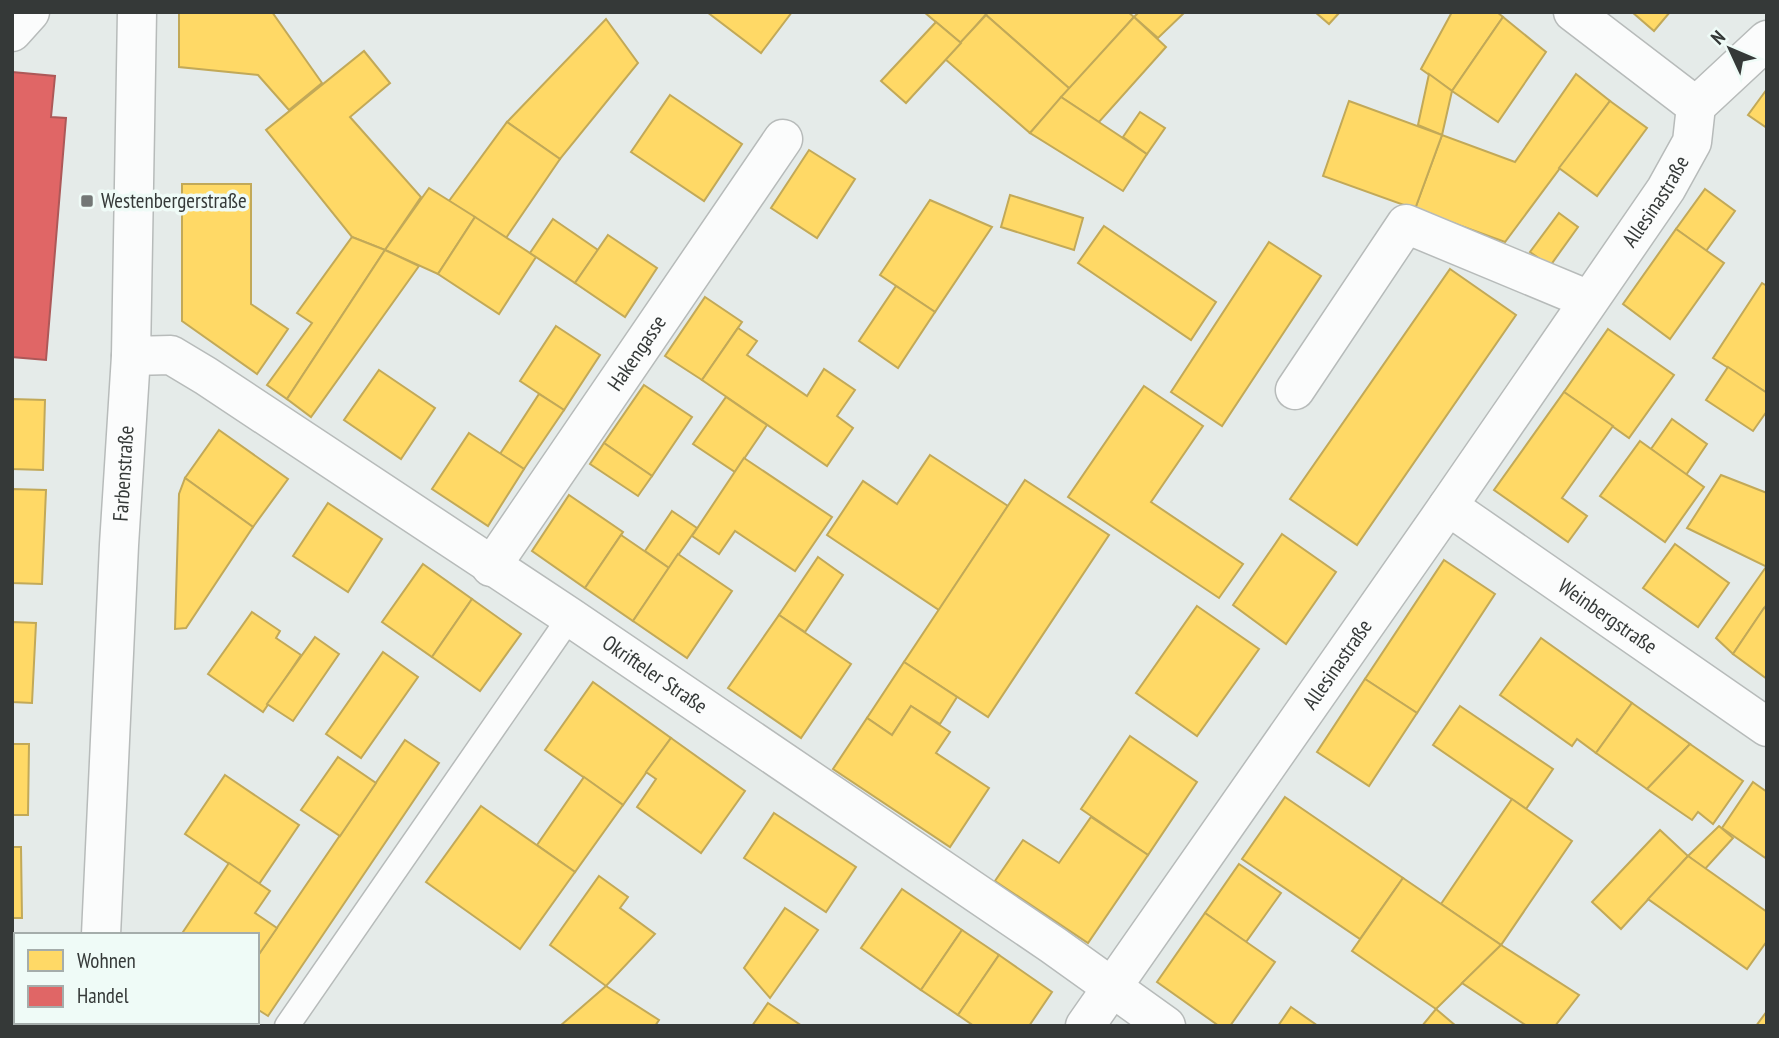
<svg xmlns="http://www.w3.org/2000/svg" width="1779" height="1038" font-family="'PT Sans Narrow',sans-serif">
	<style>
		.homes { fill: #ffd966; stroke: #c2a958; stroke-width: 2 }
		.shops { fill: #e06666; stroke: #ad5858; stroke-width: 2 }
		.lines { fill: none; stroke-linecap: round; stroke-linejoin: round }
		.service-casing { stroke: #b7bbba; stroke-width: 27 }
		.minor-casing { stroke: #b7bbba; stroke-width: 41 }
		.tertiary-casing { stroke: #b7bbba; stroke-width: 41 }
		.service { stroke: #fbfcfc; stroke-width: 24 }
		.minor { stroke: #fbfcfc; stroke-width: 38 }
		.tertiary { stroke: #fbfcfc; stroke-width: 38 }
		.poi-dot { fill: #737776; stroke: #effbf7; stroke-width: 2.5 }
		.labels { text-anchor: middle; stroke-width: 7; stroke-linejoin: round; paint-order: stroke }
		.poi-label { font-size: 21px; fill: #353938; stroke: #effbf7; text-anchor: start }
		.street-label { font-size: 21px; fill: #353938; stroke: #effbf7 }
	</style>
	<rect width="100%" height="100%" fill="#e5ebe9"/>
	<g class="homes">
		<path d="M179 12H272L322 83 289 110 258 75 179 67Z"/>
		<path d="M707 12H792L761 53Z"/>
		<path d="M924 12H988L961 43Z"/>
		<path d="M988 12H1128L1134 17 1070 89 986 15Z"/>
		<path d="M1139 12H1185L1158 38 1134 17Z"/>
		<path d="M1315 12H1340L1329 24Z"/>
		<path d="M1452 12H1497L1503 17 1452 91 1421 69Z"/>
		<path d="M1632 12H1670L1654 31Z"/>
		<path d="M986 15 1070 89 1030 133 945 59Z"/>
		<path d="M1134 17 1166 47 1099 122 1061 97Z"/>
		<path d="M1503 17 1546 52 1498 122 1452 91Z"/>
		<path d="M606 19 638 63 560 159 507 122Z"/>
		<path d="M936 22 961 43 906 103 881 81Z"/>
		<path d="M364 51 390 83 350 117 421 197 385 250 352 237 266 130Z"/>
		<path d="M1429 74 1452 91 1442 135 1418 125Z"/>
		<path d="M1576 74 1610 101 1505 242 1415 209 1442 135 1515 162Z"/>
		<path d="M1767 89V128L1748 115Z"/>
		<path d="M670 95 742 144 704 201 631 152Z"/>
		<path d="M1061 97 1147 154 1123 191 1030 133Z"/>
		<path d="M1349 101 1442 135 1415 209 1323 176Z"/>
		<path d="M1610 101 1647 128 1597 196 1559 168Z"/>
		<path d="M1140 112 1165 128 1147 154 1123 137Z"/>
		<path d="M507 122 560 159 506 238 449 201Z"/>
		<path d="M809 150 855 179 817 238 771 208Z"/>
		<path d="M182 184H251V304L288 329 257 374 182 321Z"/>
		<path d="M429 188 475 217 438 274 385 250Z"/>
		<path d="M1705 189 1735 211 1706 251 1676 229Z"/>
		<path d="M1010 195 1083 218 1074 250 1001 227Z"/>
		<path d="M930 200 992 227 935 312 880 275Z"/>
		<path d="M1559 213 1578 227 1550 266 1530 252Z"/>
		<path d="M475 217 536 257 499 314 438 274Z"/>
		<path d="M553 219 598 250 575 283 530 253Z"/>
		<path d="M1104 226 1216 302 1191 340 1078 263Z"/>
		<path d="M1676 229 1724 263 1670 339 1623 304Z"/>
		<path d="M608 235 657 268 625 317 575 283Z"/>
		<path d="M352 237 385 250 287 399 267 385 312 323 297 313Z"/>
		<path d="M1269 242 1321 276 1222 426 1171 392Z"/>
		<path d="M385 250 419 266 311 417 287 399Z"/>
		<path d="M1450 269 1516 315 1357 545 1290 499Z"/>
		<path d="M1762 283 1767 286V393L1713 358Z"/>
		<path d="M896 286 935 312 898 368 859 341Z"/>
		<path d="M705 297 742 322 702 380 665 356Z"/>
		<path d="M556 326 600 355 564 410 520 381Z"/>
		<path d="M738 328 757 341 747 355 807 396 824 369 855 390 837 416 853 428 827 466 702 380Z"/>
		<path d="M1608 329 1674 375 1629 438 1564 392Z"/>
		<path d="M1728 367 1767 393V411L1753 431 1706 400Z"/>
		<path d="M379 370 435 408 401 459 344 420Z"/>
		<path d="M644 385 692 417 652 476 604 443Z"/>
		<path d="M1144 386 1203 426 1151 502 1243 564 1219 598 1068 497Z"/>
		<path d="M1564 392 1613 426 1562 498 1587 516 1568 542 1494 490Z"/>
		<path d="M539 394 564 410 524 469 500 454Z"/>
		<path d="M726 397 767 425 735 472 693 444Z"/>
		<path d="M12 399 45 400 43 470 12 469Z"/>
		<path d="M1672 419 1707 444 1686 475 1651 449Z"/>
		<path d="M219 430 288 479 253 527 185 478Z"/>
		<path d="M469 433 524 469 488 526 432 489Z"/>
		<path d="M1640 441 1704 487 1665 542 1600 496Z"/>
		<path d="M604 443 652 476 638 496 590 464Z"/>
		<path d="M930 455 1008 506 939 610 827 535 863 481 897 504Z"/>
		<path d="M744 458 832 517 795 571 735 531 719 554 692 536Z"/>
		<path d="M1721 475 1767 493V567L1687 528Z"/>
		<path d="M185 478 253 527 186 628 175 629 179 494Z"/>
		<path d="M1025 480 1109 535 988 717 904 662Z"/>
		<path d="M12 489 46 490 42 584 12 583Z"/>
		<path d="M569 495 623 532 585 588 532 551Z"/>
		<path d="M328 503 382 539 348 592 293 556Z"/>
		<path d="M672 511 697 528 669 568 645 551Z"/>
		<path d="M1282 534 1336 572 1286 644 1233 605Z"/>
		<path d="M621 535 669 568 633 621 585 588Z"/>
		<path d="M1675 544 1729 583 1698 627 1643 588Z"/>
		<path d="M678 554 732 591 687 658 633 621Z"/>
		<path d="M818 557 843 575 805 632 779 615Z"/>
		<path d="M1444 560 1495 594 1417 713 1365 679Z"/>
		<path d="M423 564 472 599 432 657 382 622Z"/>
		<path d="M1766 567 1767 604 1733 654 1716 638Z"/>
		<path d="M472 599 521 634 480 691 432 657Z"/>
		<path d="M1197 606 1259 649 1197 736 1136 693Z"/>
		<path d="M1764 608 1767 609V679L1733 654Z"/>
		<path d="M252 612 280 631 276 638 301 655 263 712 208 674Z"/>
		<path d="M779 615 851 664 801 738 728 688Z"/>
		<path d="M12 622 36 623 32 703 12 702Z"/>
		<path d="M315 637 339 654 293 721 267 704Z"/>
		<path d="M1541 638 1632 703 1596 753 1577 739 1572 746 1500 695Z"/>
		<path d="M383 652 418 677 361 758 326 734Z"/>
		<path d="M904 662 957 697 940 724 911 706 892 735 867 718Z"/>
		<path d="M1365 679 1417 713 1369 786 1317 752Z"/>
		<path d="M593 682 671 738 623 805 545 750Z"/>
		<path d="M1632 703 1690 744 1647 789 1596 753Z"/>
		<path d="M911 706 950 732 936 753 989 788 950 847 833 769 867 718 892 735Z"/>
		<path d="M1460 706 1553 769 1526 809 1433 745Z"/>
		<path d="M1130 736 1197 782 1148 855 1081 809Z"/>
		<path d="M671 738 745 791 701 853 637 807 656 779 646 772Z"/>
		<path d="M405 740 439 763 268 1016 257 1009V957Z"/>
		<path d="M12 744H29L28 815H12Z"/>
		<path d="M1690 744 1743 781 1713 824 1698 812 1692 820 1647 789Z"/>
		<path d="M338 757 376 783 340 836 301 810Z"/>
		<path d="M225 775 299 825 259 884 185 834Z"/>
		<path d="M584 777 623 805 575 872 537 845Z"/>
		<path d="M1753 782 1767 792V859L1722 828Z"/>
		<path d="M1285 797 1403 878 1360 939 1242 859Z"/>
		<path d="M1512 799 1572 841 1501 945 1441 904Z"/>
		<path d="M481 806 575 872 520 949 426 882Z"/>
		<path d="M774 813 856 867 826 912 744 858Z"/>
		<path d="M1091 817 1148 855 1088 943 995 881 1023 840 1059 863Z"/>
		<path d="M1719 826 1733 838 1705 869 1688 856Z"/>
		<path d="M1660 830 1688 856 1621 929 1592 902Z"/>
		<path d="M12 847H21L22 918H12Z"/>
		<path d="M1688 856 1767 912V941L1747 969 1648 899Z"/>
		<path d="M229 863 270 891 255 913 277 928 257 957V935H181Z"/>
		<path d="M1239 864 1281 893 1246 942 1205 913Z"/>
		<path d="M599 876 628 897 620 908 655 934 606 986 550 945Z"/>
		<path d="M1403 878 1501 945 1436 1009 1352 951Z"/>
		<path d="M902 889 962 930 921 990 861 948Z"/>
		<path d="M785 908 818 930 770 998 744 968Z"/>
		<path d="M1205 913 1275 962 1230 1026H1219L1157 982Z"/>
		<path d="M962 930 999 955 958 1015 921 990Z"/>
		<path d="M1501 945 1579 995 1555 1026H1527L1462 983Z"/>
		<path d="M999 955 1052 992 1029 1026H974L958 1015Z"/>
		<path d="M606 986 659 1020 655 1026H560Z"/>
		<path d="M12 998 16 1000V1022H25V1026H12Z"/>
		<path d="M768 1003 802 1026H752Z"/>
		<path d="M1291 1007 1318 1026H1278Z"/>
		<path d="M1436 1009 1456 1026H1422Z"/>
		<path d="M1767 1011V1026H1756Z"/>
	</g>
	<path class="shops" d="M12 72 55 76 51 117 66 118 46 360 12 357Z"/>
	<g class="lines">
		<defs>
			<path id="service" d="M287 1026 570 617"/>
			<g id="minor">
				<path d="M1573 12 1696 106"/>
				<path d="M1295 390 1406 224 1589 300"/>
				<path id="s1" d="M1448 506 1767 727"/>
				<path id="s2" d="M491 567 783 139"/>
				<path id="s3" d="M101 935 119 545 131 356"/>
				<path d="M221 1022 226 1026"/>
				<path d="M98 1026V1022"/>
				<path id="s4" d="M1085 1026 1448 506 1666 189 1692 142 1696 106 1767 40"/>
			</g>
			<g id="tertiary">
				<path id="s5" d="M137 12 131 356 171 355 206 376 570 617 1053 945 1166 1026"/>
				<path d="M12 32 30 12"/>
			</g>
		</defs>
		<use href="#service" class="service-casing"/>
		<use href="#minor" class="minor-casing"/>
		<use href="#tertiary" class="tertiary-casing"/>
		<use href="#service" class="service"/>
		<use href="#minor" class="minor"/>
		<use href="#tertiary" class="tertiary"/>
	</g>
	<rect class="poi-dot" x="80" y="194" width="14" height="14" rx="3.5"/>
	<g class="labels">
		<g class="poi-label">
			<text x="101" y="208">Westenbergerstraße</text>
		</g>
		<g class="street-label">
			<text dy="7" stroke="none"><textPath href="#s4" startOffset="1003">Allesinastraße</textPath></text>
			<text dy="7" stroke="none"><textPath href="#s2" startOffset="259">Hakengasse</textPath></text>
			<text dy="7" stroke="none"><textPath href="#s3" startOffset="462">Farbenstraße</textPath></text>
			<text dy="7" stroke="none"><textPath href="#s1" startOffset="194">Weinbergstraße</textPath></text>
			<text dy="7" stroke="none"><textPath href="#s4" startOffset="441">Allesinastraße</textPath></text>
			<text dy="7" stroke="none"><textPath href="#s5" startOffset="964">Okrifteler Straße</textPath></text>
		</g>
	</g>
	<rect width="1779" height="1038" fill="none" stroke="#353938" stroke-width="28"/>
	<rect x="14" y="933" width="245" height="91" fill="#effbf7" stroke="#a5adab" stroke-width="2"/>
	<rect x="28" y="950" width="35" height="21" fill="#ffd966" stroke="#a5adab" stroke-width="2"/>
	<text x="77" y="968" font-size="21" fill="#353938">Wohnen</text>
	<rect x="28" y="986" width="35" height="21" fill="#e06666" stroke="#a5adab" stroke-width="2"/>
	<text x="77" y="1003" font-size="21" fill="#353938">Handel</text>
	<g transform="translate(1730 49) rotate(314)" stroke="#effbf7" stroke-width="5" paint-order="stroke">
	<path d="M0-5L12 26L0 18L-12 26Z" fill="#353938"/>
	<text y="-10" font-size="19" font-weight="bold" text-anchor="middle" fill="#353938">N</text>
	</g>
</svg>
